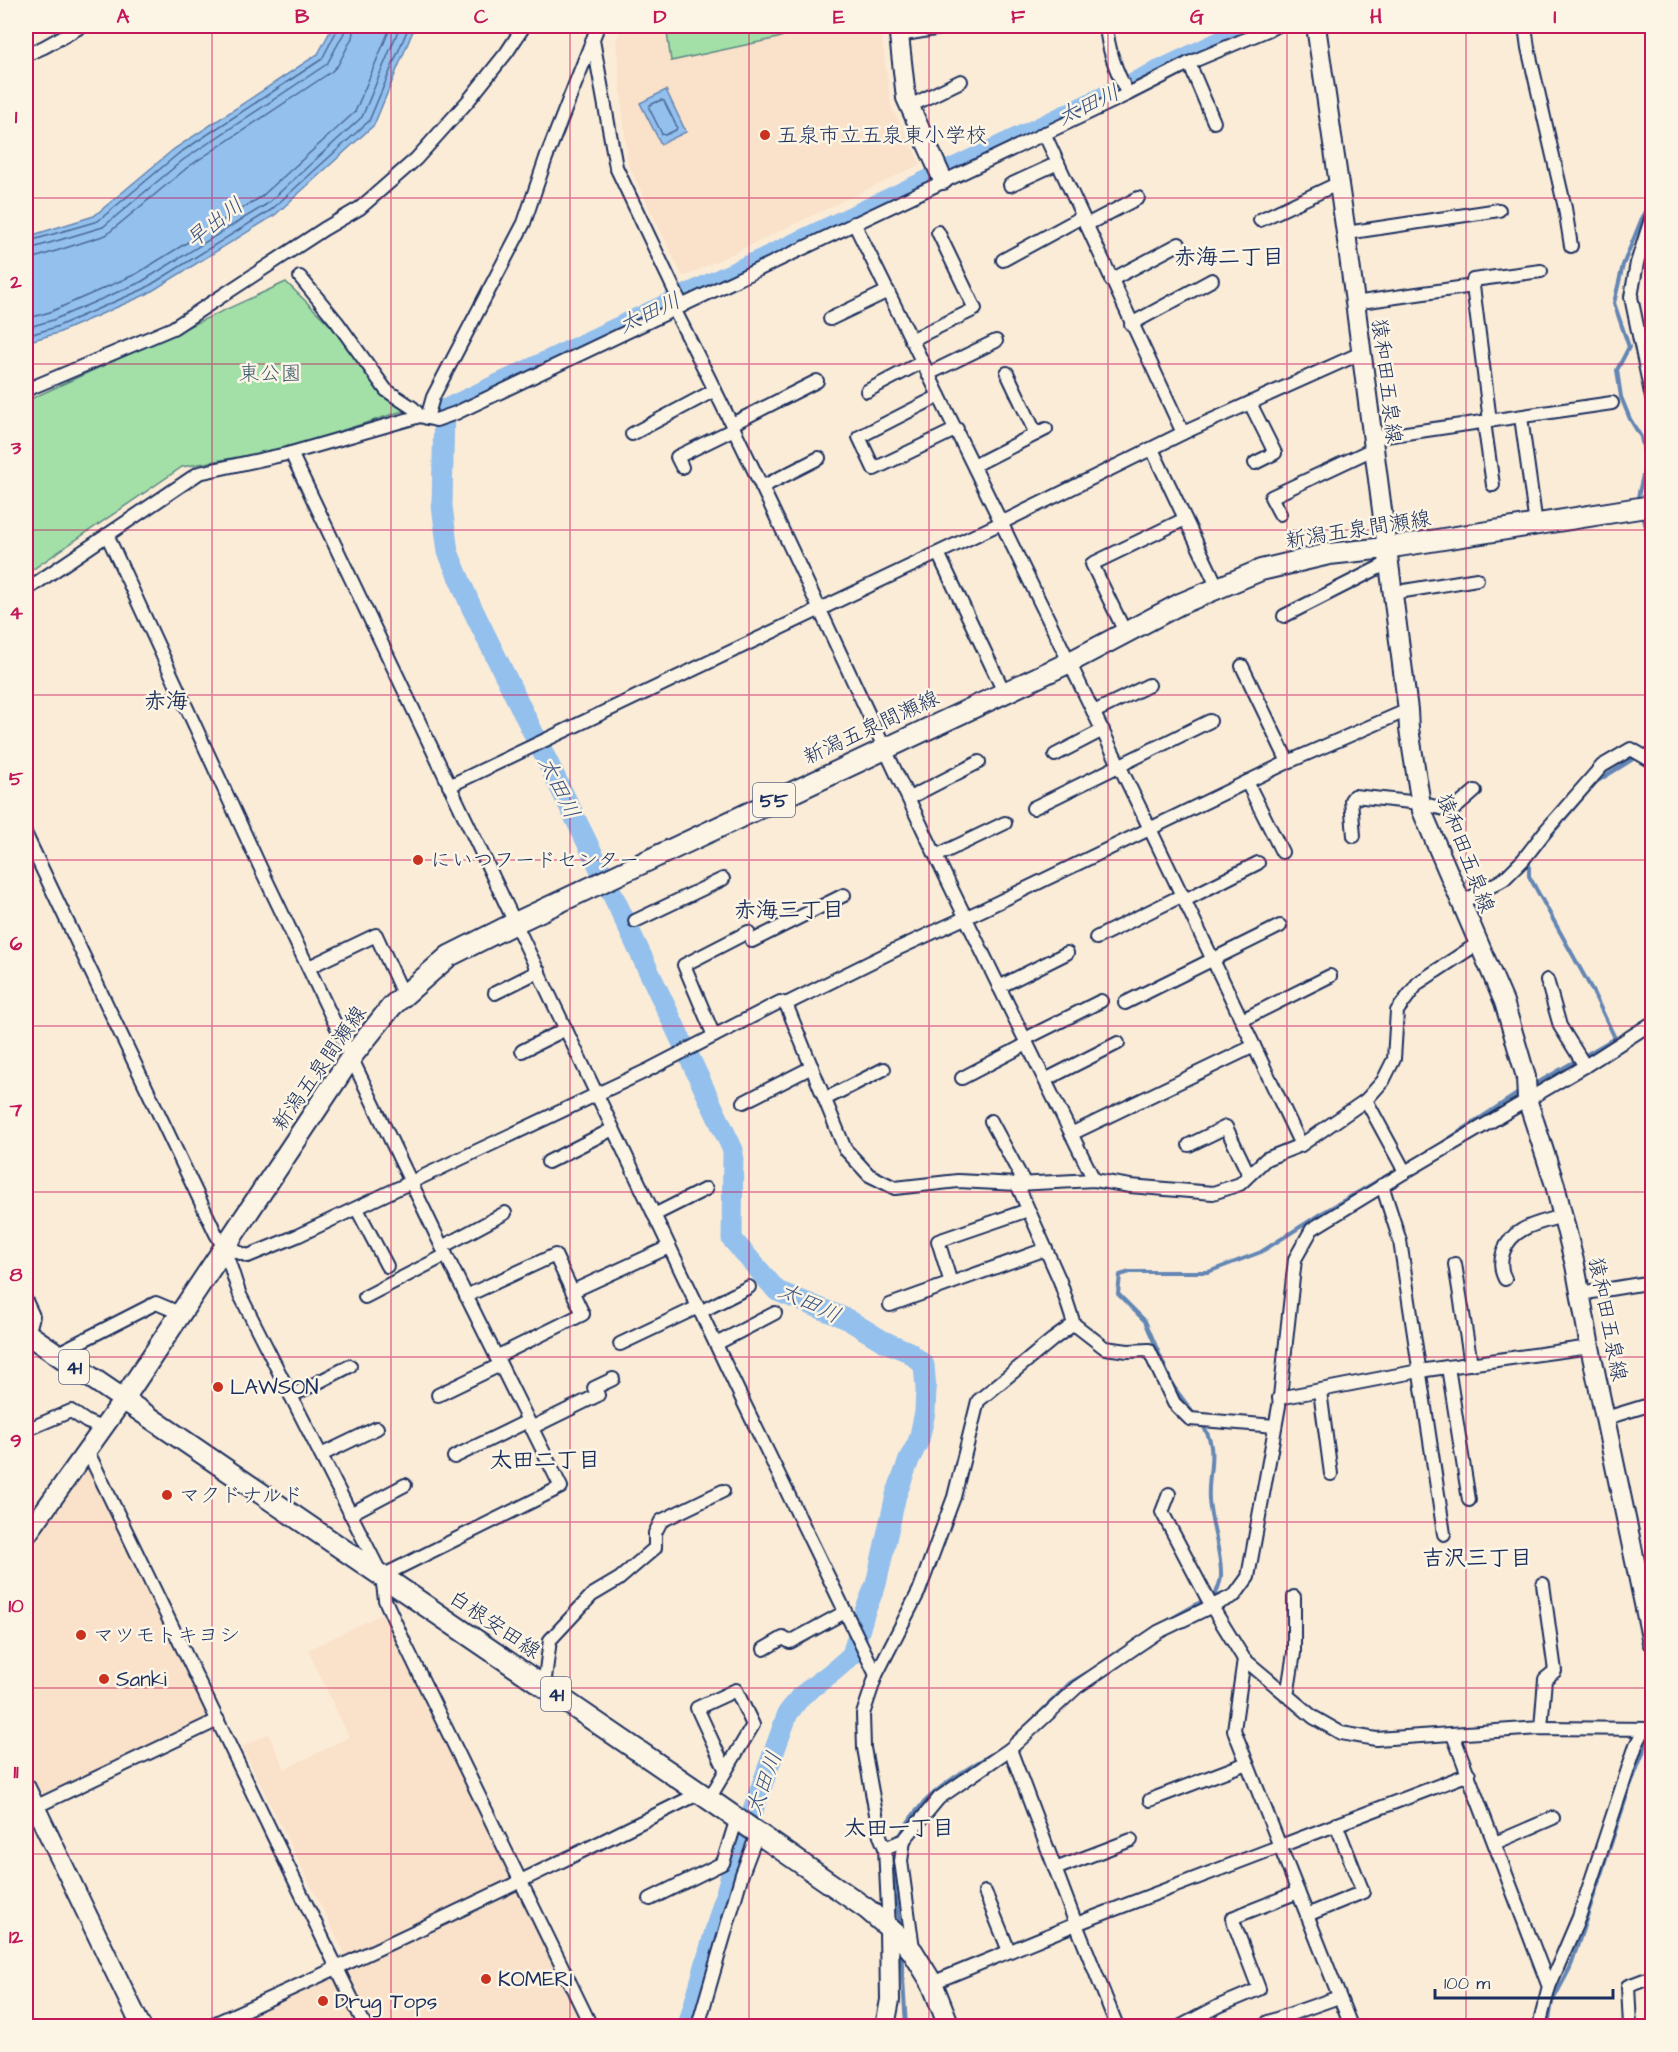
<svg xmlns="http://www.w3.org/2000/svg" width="1678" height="2052" font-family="'Architects Daughter','Klee One',sans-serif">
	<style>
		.built { fill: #fae1c9 }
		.green { fill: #a2e0a8; stroke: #5e8883; stroke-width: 1.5 }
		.water { fill: #93c0ed; stroke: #6386b4; stroke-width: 1.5 }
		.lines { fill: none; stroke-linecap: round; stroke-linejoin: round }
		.shore { stroke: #4b6997; stroke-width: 1.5 }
		.stream { stroke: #6386b4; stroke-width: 4 }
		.river { stroke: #93c0ed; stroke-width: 21 }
		.street-casing { stroke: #1b2f5e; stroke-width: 16 }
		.secondary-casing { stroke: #1b2f5e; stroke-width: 22 }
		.primary-casing { stroke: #1b2f5e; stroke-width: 24 }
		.street { stroke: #fcf5e5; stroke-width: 12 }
		.secondary { stroke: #fcf5e5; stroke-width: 18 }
		.primary { stroke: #fcf5e5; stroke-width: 20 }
		.grid { fill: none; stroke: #c2185b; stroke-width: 1.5; stroke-opacity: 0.55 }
		.poi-dot { fill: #c8321e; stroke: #fcf5e5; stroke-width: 2 }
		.labels { text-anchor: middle; stroke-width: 5; stroke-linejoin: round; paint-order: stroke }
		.shield { fill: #fcf5e5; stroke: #5e6a86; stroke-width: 1.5 }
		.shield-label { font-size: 20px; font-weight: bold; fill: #1b2f5e }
		.poi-label { font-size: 21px; fill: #1b2f5e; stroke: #fcf5e5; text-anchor: start }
		.park-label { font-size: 21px; fill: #3d5b70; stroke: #fcf5e5 }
		.street-label { font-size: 21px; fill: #1b2f5e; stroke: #fcf5e5 }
		.water-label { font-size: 22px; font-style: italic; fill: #395382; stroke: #fcf5e5 }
		.neighbourhood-label { font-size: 22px; font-weight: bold; fill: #1b2f5e; stroke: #fcf5e5 }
		.neatline { fill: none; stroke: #c2185b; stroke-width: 2 }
		.grid-label { font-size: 20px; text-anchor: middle; font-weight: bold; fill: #c2185b }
	</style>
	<rect width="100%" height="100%" fill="#fbecd8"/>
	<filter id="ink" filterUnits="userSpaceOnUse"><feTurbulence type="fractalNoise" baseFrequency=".0167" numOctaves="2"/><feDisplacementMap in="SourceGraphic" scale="12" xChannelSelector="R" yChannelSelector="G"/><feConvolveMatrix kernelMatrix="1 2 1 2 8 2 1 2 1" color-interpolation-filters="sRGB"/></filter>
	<g filter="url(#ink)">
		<g class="built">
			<path d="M622 26H880L891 106 921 164 683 277 628 164 616 42Z"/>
			<path d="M86 1467 208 1716 39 1796 26 1763V1558Z"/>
			<path d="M382 1614 582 2026H202L347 1958 242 1747 268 1734 285 1769 349 1737 308 1650Z"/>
		</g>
		<g class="green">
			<path d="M666 26H806L778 38 671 61Z"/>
			<path d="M286 282 331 326 383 394 409 409 288 448 182 467 26 574V401Z"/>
		</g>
		<g class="water">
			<path d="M333 26H415L374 125 275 215 147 294 58 333 26 342V237L94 216 174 149 318 54Z"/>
			<path d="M666 90 686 132 661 144 640 103Z"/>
		</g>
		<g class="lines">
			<g class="shore">
				<path d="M661 100 664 101 677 127 676 130 665 135 662 134 649 108 650 105Z"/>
				<path d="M26 242 98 221 178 154 322 59 337 30 338 26"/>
				<path d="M26 250 103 227 183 160 327 64 344 33 345 26"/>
				<path d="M26 259 34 258 106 235 188 167 331 72 338 65 352 38 354 26"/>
				<path d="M26 319 50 312 136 274 261 197 355 112 391 26"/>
				<path d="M26 328 53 320 141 282 267 204 362 117 400 26"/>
				<path d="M26 336 56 327 144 289 271 210 369 121 409 26"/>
			</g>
			<g class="stream">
				<path d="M1639 502 1638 497 1646 462 1641 437 1630 419 1621 397 1617 370 1629 347 1614 303 1623 265 1651 196 1648 186 1652 171"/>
				<path d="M1642 512 1647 531 1652 536"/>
				<path d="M1538 850 1596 782 1638 756"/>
				<path d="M1529 860V876L1591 988 1615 1038 1532 1086"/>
				<path d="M1444 1142 1520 1092"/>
				<path d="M1196 1417 1173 1386 1145 1321 1118 1294 1120 1275 1130 1272H1208L1261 1252 1322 1213 1388 1175"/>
				<path d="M1201 1423C1220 1448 1207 1471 1209 1499 1210 1522 1222 1553 1221 1576 1221 1582 1217 1589 1216 1594L1211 1597"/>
				<path d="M1169 1620 1204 1600"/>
				<path d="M1030 1723 1070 1683 1087 1673"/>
				<path d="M899 1838C918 1798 957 1774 994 1753"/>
				<path d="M894 1848 892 1866 900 1927"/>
				<path d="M901 1949 906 2026"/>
				<path d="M1548 2026 1552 2002 1570 1968 1630 1786 1647 1743 1652 1742"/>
			</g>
			<path class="river" d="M688 2026 737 1854 788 1713 801 1696 835 1670 852 1655 865 1611 876 1584 896 1495 909 1460 919 1440 925 1412 926 1389 924 1365 909 1352 883 1341 847 1319 777 1291 732 1239 733 1150 609 887 470 604 448 552 442 506 444 410 1253 26"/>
			<defs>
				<g id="street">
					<path d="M1106 26C1108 50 1116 72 1128 94"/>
					<path d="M1525 26 1528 48 1565 208 1571 246"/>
					<path d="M899 35 952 26"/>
					<path d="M593 40 616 167 682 306"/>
					<path d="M26 55 44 47 82 26"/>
					<path d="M1189 63 1214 122"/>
					<path d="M910 106 961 81"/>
					<path d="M1044 133 1183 433"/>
					<path d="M1010 185 1058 163"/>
					<path d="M1652 216 1637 263 1631 297 1652 398"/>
					<path d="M1260 220 1339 183"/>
					<path d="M854 223C1005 529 1155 836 1301 1145"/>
					<path d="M1086 225 1138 198"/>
					<path d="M1346 233 1499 210"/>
					<path d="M1003 260 1082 217"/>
					<path d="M300 277 337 322 386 390 413 408 420 416"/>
					<path d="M1111 280 1179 244"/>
					<path d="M1473 286V280L1541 271"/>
					<path d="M1354 303 1473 286 1490 421"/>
					<path d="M674 309C748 453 815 600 884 747 952 892 1023 1036 1094 1180"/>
					<path d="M830 319 888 291"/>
					<path d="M1131 324 1212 280"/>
					<path d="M911 340 975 309 938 232"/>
					<path d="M1007 373 1036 434"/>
					<path d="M928 374 996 341"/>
					<path d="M26 390 173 328 324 229 360 208 416 159 468 101 507 52 524 26"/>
					<path d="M867 391 922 362"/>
					<path d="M939 396 859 437 874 469 957 429"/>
					<path d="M1250 403 1275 453 1255 463"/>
					<path d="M1521 417 1536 525"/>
					<path d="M427 418 433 397 524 223 546 158 598 26"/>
					<path d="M1484 422 1493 485"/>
					<path d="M732 424 817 381"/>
					<path d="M632 434 715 390"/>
					<path d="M1372 438 1612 403"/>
					<path d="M1152 449 1218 588"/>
					<path d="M291 453 742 1399 876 1675"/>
					<path d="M975 465 1046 429"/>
					<path d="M682 467 677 457 734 429"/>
					<path d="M762 487 819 458"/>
					<path d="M1280 514 1271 497 1373 449"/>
					<path d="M107 535 261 869 442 1247 561 1487 382 1576"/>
					<path d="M938 553 1004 692"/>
					<path d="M26 590 199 473 291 453 420 416 436 420 456 413 1128 94 1189 63 1277 26"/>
					<path d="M1392 593 1477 579"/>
					<path d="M1284 616 1388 563"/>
					<path d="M1125 632 1092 564 1185 519"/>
					<path d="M1242 666 1288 762"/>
					<path d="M1094 712 1149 685"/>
					<path d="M1055 755 1103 730"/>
					<path d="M1247 782 1282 852"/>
					<path d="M449 786 1001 523 1183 433 1361 353"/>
					<path d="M909 798 979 762"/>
					<path d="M1033 808 1210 721"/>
					<path d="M26 835 216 1234C228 1252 232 1274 240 1295L382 1576 385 1600 405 1644 591 2026"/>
					<path d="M1354 836 1351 800 1354 796 1420 803 1452 811 1475 791"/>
					<path d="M936 856 1005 823"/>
					<path d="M1185 900 1258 863"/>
					<path d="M1461 903 1504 879 1523 860 1547 829 1602 766 1631 749 1652 761"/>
					<path d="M635 921 723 879"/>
					<path d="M1096 938 1183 895"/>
					<path d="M752 941 844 895"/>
					<path d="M309 967 376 935 404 996"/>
					<path d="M1547 980 1560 1026 1585 1066"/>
					<path d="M999 987 1067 953"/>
					<path d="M495 993 539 971"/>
					<path d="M1125 1003 1280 926"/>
					<path d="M786 1004 897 949 982 910 1288 762 1408 710"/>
					<path d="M1242 1020 1330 976"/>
					<path d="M714 1036 684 965 748 932"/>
					<path d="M1025 1039 1101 1001"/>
					<path d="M522 1051 566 1029"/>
					<path d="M962 1078 1027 1044"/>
					<path d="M1045 1080 1118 1043"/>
					<path d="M825 1099 884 1069"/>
					<path d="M1366 1100 1405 1172"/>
					<path d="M744 1102 812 1067"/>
					<path d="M991 1121 1025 1184"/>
					<path d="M1071 1134 1254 1046"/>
					<path d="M1189 1145 1226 1127 1249 1175"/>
					<path d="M548 1162 613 1129"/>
					<path d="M1017 1184 1060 1281 1074 1324 1105 1348 1128 1351 1149 1350 1174 1403 1190 1419 1275 1426"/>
					<path d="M1382 1185 1400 1241 1444 1534"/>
					<path d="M357 1209 387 1266"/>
					<path d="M654 1215 706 1189"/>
					<path d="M225 1247 248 1256 297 1236 646 1071 780 1002 786 1004 845 1149 869 1175 895 1188 958 1181 1017 1184 1094 1180 1130 1186 1213 1193 1240 1184 1266 1159 1301 1145 1366 1100 1383 1081 1394 1059 1397 1011 1418 983 1477 944"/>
					<path d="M442 1247 505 1213"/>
					<path d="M1455 1264 1471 1364"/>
					<path d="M1505 1279C1496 1262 1504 1240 1522 1230 1533 1223 1550 1220 1563 1216"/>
					<path d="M951 1283 938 1241 1028 1210"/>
					<path d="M573 1291 669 1247"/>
					<path d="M1580 1294 1652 1282"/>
					<path d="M466 1296 555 1255 583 1314 496 1357"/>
					<path d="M365 1297 446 1255"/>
					<path d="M26 1301 33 1316 28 1335"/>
					<path d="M890 1305 1046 1249"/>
					<path d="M700 1312 749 1287"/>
					<path d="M620 1344 698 1307"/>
					<path d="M716 1344 775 1313"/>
					<path d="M56 1354 156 1303 182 1314"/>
					<path d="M1448 1367 1469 1500"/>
					<path d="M1320 1391 1331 1474"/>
					<path d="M438 1395 500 1365"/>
					<path d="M291 1396 350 1366"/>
					<path d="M1279 1398 1419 1371 1590 1347"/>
					<path d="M1606 1418 1652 1404"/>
					<path d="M531 1428 598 1395 594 1388 613 1379"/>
					<path d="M26 1430 71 1411 87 1422 102 1428"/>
					<path d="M87 1450 365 2026"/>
					<path d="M321 1455 377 1428"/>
					<path d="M454 1457 528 1421"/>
					<path d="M1169 1494 1162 1512 1212 1607 1244 1659 1313 1717 1341 1733 1376 1739 1541 1728 1652 1729"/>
					<path d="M350 1514 405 1485"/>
					<path d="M764 1649 783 1638 790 1642 845 1612"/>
					<path d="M1244 1659 1234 1730 1351 2026"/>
					<path d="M544 1686 550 1640 592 1595 619 1579 655 1548V1533L661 1521 723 1491"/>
					<path d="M1287 1696 1294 1653V1597"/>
					<path d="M1541 1728 1545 1679 1555 1671 1543 1584"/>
					<path d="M1453 1735 1549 1987"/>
					<path d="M1010 1749 1076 1924 1117 2026"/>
					<path d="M709 1799 753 1725 736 1690 697 1708 726 1771"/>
					<path d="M1150 1800 1247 1763"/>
					<path d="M35 1807 218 1720"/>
					<path d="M904 1840 901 1861 913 1948"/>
					<path d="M1495 1843 1553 1818"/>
					<path d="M885 1848 904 1840 939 1798 1010 1749 1077 1687 1158 1632 1235 1595 1248 1577 1279 1406 1295 1259 1312 1229 1405 1172 1585 1066 1652 1023"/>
					<path d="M1055 1869 1131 1840"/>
					<path d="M985 1892 1009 1951"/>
					<path d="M650 1899 723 1863 737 1818"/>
					<path d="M1307 1915 1363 1892 1336 1824"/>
					<path d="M889 1928 885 1848 880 1836 864 1748 863 1714 876 1675 919 1591 954 1497 978 1401 1052 1340 1074 1324"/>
					<path d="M932 1983 1076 1924 1469 1774"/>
					<path d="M1268 2022 1339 1997"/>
					<path d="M209 2026C374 1952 538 1874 700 1793"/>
					<path d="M698 2026 742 1874 758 1832"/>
					<path d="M1181 2026 1219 2006 1259 1989 1232 1918 1298 1892"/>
					<path d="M1539 2026 1549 1987 1579 1917 1636 1745 1644 1730"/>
					<path d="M1630 2026 1628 1986 1652 1977"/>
				</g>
				<g id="secondary">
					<path d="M898 26 906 98 943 180"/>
					<path d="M1316 26 1346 233 1408 710 1409 729 1422 811 1504 1002 1526 1077 1527 1099 1555 1185 1575 1265 1590 1347 1652 1642"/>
					<path d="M26 1536 123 1400"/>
					<path d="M26 1788 141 2026"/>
					<path d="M885 2026 890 2000 889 1928"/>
				</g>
				<g id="primary">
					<path d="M26 1333 700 1793 867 1909 903 1940 913 1952 932 1983 949 2026"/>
					<path d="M123 1400 352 1056 392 1006 449 956 515 923 1070 662 1180 604 1261 570 1329 554 1386 548 1652 506"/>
				</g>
			</defs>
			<use href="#street" class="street-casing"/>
			<use href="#secondary" class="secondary-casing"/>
			<use href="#primary" class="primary-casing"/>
			<use href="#street" class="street"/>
			<use href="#secondary" class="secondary"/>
			<use href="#primary" class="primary"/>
		</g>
	</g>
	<path class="grid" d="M212 26V2026M391 26V2026M570 26V2026M749 26V2026M929 26V2026M1108 26V2026M1287 26V2026M1466 26V2026M26 198H1652M26 364H1652M26 530H1652M26 695H1652M26 860H1652M26 1026H1652M26 1192H1652M26 1357H1652M26 1522H1652M26 1688H1652M26 1854H1652"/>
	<g class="poi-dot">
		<circle cx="765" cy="135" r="6"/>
		<circle cx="418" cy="860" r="6"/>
		<circle cx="218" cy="1387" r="6"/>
		<circle cx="167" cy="1495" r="6"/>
		<circle cx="81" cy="1635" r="6"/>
		<circle cx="104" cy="1679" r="6"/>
		<circle cx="486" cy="1979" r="6"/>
		<circle cx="323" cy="2001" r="6"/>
	</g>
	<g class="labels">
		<g class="shield">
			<rect x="753" y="783" width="42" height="34" rx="4.5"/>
			<rect x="59" y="1350" width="30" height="34" rx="4.5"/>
			<rect x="541" y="1677" width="30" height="34" rx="4.5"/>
		</g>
		<g class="shield-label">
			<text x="774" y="807">55</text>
			<text x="74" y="1374">41</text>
			<text x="556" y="1701">41</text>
		</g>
		<g class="poi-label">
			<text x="777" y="142">五泉市立五泉東小学校</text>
			<text x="430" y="867">にいつフードセンター</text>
			<text x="230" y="1394">LAWSON</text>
			<text x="179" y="1502">マクドナルド</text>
			<text x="93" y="1642">マツモトキヨシ</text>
			<text x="116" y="1686">Sanki</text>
			<text x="498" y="1986">KOMERI</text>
			<text x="335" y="2008">Drug Tops</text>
		</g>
		<g class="park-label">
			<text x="270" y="380">東公園</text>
		</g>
		<g class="street-label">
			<text transform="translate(1387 381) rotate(83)" y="7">猿和田五泉線</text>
			<text transform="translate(1358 529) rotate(-9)" y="7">新潟五泉間瀬線</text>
			<text transform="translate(871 727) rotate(-25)" y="7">新潟五泉間瀬線</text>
			<text transform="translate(1466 853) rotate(69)" y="7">猿和田五泉線</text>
			<text transform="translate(319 1068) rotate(-55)" y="7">新潟五泉間瀬線</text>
			<text transform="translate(1608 1319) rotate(79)" y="7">猿和田五泉線</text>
			<text transform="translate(495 1624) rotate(34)" y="7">白根安田線</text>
		</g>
		<g class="water-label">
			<text transform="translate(1088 104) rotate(-25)" y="8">太田川</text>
			<text transform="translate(214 222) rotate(-38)" y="8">早出川</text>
			<text transform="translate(649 312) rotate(-25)" y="8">太田川</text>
			<text transform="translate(560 787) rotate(64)" y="8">太田川</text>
			<text transform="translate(810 1302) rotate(25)" y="8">太田川</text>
			<text transform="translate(763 1783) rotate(-70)" y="8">太田川</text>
		</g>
		<g class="neighbourhood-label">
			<text x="1229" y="264">赤海二丁目</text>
			<text x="166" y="708">赤海</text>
			<text x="789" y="917">赤海三丁目</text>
			<text x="545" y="1467">太田二丁目</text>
			<text x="1477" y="1565">吉沢三丁目</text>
			<text x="899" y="1835">太田一丁目</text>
		</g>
	</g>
	<rect width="1678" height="2052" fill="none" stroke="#fcf5e5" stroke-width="66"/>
	<path d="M1435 1989v9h178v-9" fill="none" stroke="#1b2f5e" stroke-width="3"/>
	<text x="1444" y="1989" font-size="18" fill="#1b2f5e" stroke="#fcf5e5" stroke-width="4.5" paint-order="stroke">100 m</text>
	<rect x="33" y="33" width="1612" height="1986" class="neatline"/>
	<g class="grid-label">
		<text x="123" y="23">A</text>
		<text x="302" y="23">B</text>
		<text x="481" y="23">C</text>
		<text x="660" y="23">D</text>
		<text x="839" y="23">E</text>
		<text x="1018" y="23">F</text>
		<text x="1197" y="23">G</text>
		<text x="1376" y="23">H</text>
		<text x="1555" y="23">I</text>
		<text x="16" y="123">1</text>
		<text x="16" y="288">2</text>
		<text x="16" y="454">3</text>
		<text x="16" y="619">4</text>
		<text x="16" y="785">5</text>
		<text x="16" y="950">6</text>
		<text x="16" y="1116">7</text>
		<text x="16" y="1281">8</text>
		<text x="16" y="1447">9</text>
		<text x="16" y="1612">10</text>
		<text x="16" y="1778">11</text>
		<text x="16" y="1943">12</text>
	</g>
</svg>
